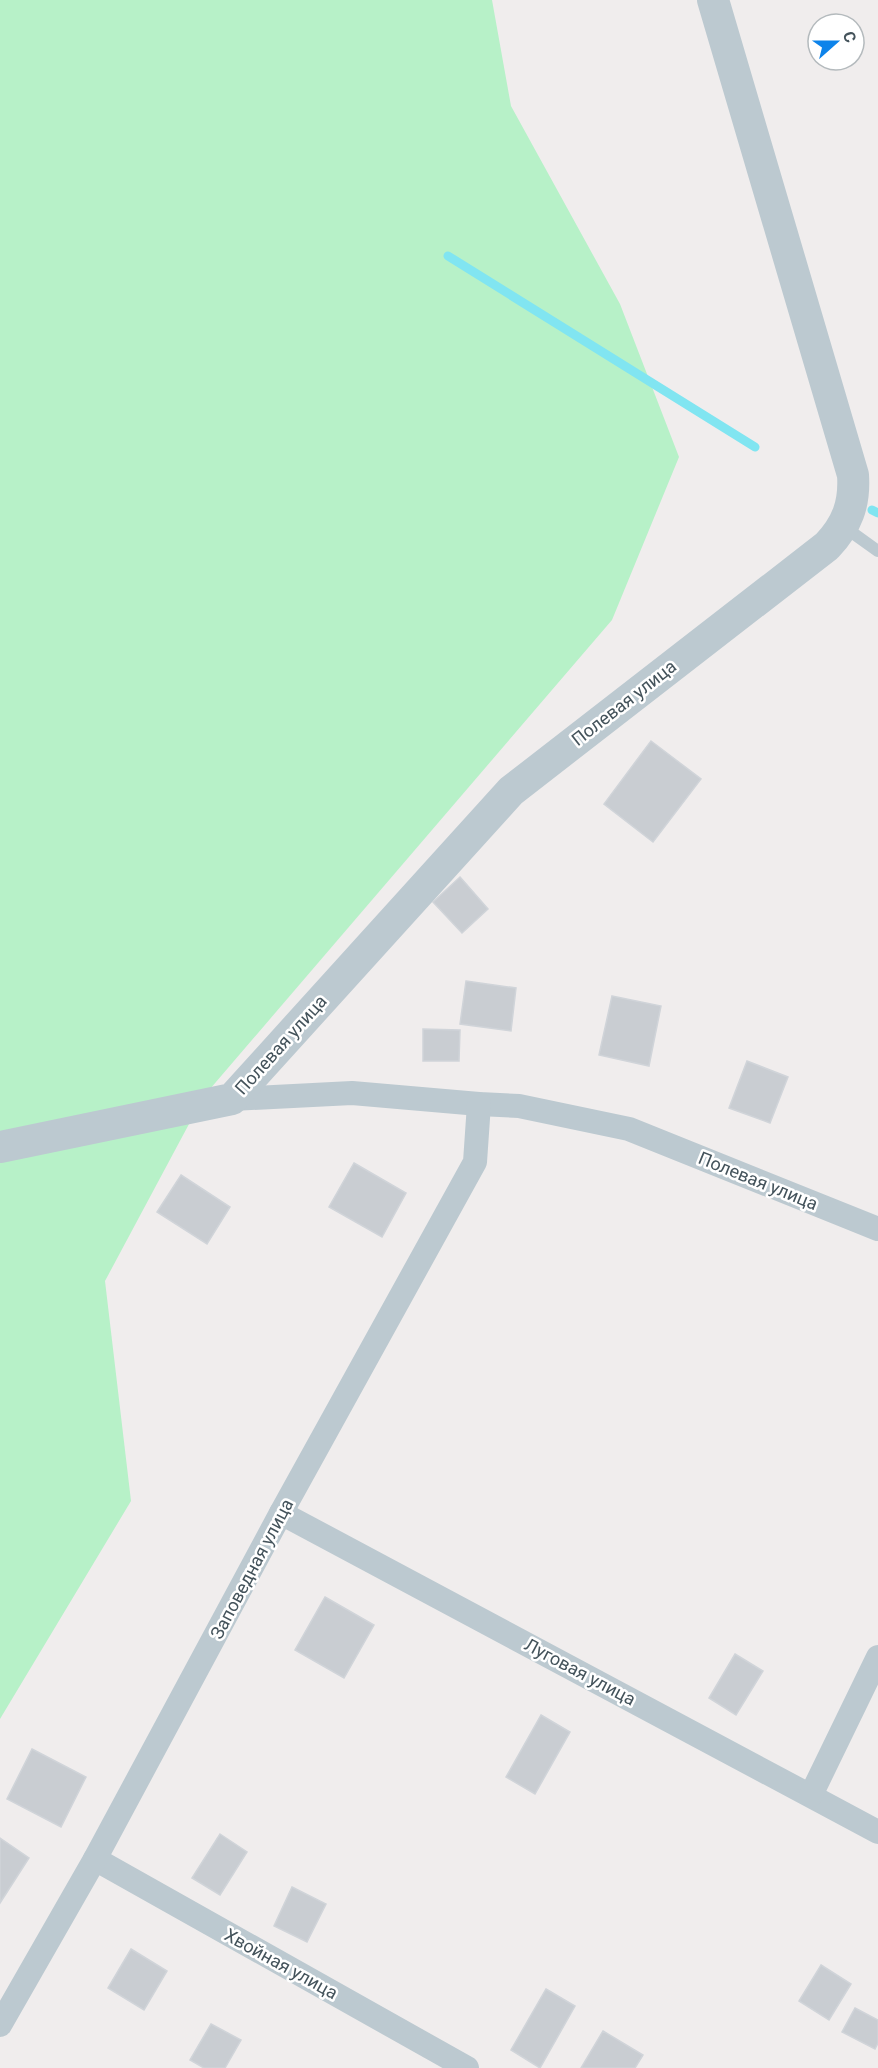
<svg xmlns="http://www.w3.org/2000/svg" width="878" height="2068" font-family="Roboto,sans-serif">
	<style>
		.green { fill: #b7f1c8 }
		.lines { fill: none; stroke-linecap: round; stroke-linejoin: round }
		.stream { stroke: #81e5f1; stroke-width: 9 }
		.building { fill: #c9cdd2; stroke: #d0d4d9; stroke-width: 1.5 }
		.service { stroke: #bcc9d0; stroke-width: 12 }
		.minor { stroke: #bcc9d0; stroke-width: 24 }
		.tertiary { stroke: #bcc9d0; stroke-width: 32 }
		.labels { text-anchor: middle; stroke-width: 5; stroke-linejoin: round; paint-order: stroke }
		.street-label { font-size: 18px; fill: #44535b; stroke: #fff }
	</style>
	<rect width="100%" height="100%" fill="#f0eded"/>
	<path class="green" d="M0 0H492L511 106 620 304 679 457 612 620 204 1096 105 1281 131 1501 0 1719Z"/>
	<g class="lines">
		<g class="stream">
			<path d="M448 256 755 447"/>
			<path d="M872 510 878 513"/>
		</g>
	</g>
	<g class="building">
		<path d="M651 741 701 779 653 842 604 804Z"/>
		<path d="M460 877 488 909 462 933 433 902Z"/>
		<path d="M466 981 516 988 511 1031 460 1024Z"/>
		<path d="M612 996 661 1006 649 1066 599 1055Z"/>
		<path d="M423 1029 460 1030 459 1061H423Z"/>
		<path d="M747 1061 788 1077 770 1123 729 1108Z"/>
		<path d="M354 1163 406 1193 382 1237 329 1207Z"/>
		<path d="M181 1175 230 1207 207 1244 157 1212Z"/>
		<path d="M325 1597 374 1625 344 1678 295 1650Z"/>
		<path d="M735 1654 763 1671 736 1715 709 1698Z"/>
		<path d="M541 1715 570 1732 535 1794 506 1777Z"/>
		<path d="M32 1749 86 1777 61 1827 7 1799Z"/>
		<path d="M220 1834 247 1852 220 1895 192 1878Z"/>
		<path d="M0 1838 29 1858 0 1903Z"/>
		<path d="M292 1887 326 1904 307 1942 274 1926Z"/>
		<path d="M131 1949 167 1971 144 2010 108 1988Z"/>
		<path d="M821 1965 851 1984 829 2020 799 2001Z"/>
		<path d="M546 1989 575 2006 540 2068 511 2050Z"/>
		<path d="M855 2008 878 2020V2043L875 2049 842 2032Z"/>
		<path d="M211 2024 241 2040 225 2068H204L190 2060Z"/>
		<path d="M603 2031 643 2055 635 2068H581Z"/>
	</g>
	<g class="lines">
		<path class="service" d="M843 526 878 551"/>
		<g class="minor">
			<path d="M232 1099 352 1093 479 1104 519 1106 629 1129 878 1229"/>
			<path d="M281 1513 878 1832"/>
			<path d="M811 1795 878 1657"/>
			<path d="M95 1859 467 2068"/>
			<path d="M0 2025 95 1859 281 1513 475 1162 479 1104"/>
		</g>
		<path class="tertiary" d="M0 1147 232 1099 511 791 827 546C847 525 855 504 853 475L713 0"/>
	</g>
	<g class="labels">
		<g class="street-label">
			<text transform="translate(624 703) rotate(-38)" y="6">Полевая улица</text>
			<text transform="translate(281 1045) rotate(-48)" y="6">Полевая улица</text>
			<text transform="translate(758 1181) rotate(22)" y="6">Полевая улица</text>
			<text transform="translate(252 1569) rotate(-62)" y="6">Заповедная улица</text>
			<text transform="translate(580 1672) rotate(28)" y="6">Луговая улица</text>
			<text transform="translate(281 1964) rotate(29)" y="6">Хвойная улица</text>
		</g>
	</g>
	<g transform="translate(836 42) rotate(69)"><circle r="28" fill="#ffffff" stroke="#b4babd" stroke-width="1.5"/>
	<path d="M0-4.5L10 22L0 15L-10 22Z" fill="#0d83ea"/>
	<text y="-9" font-size="16" font-weight="bold" text-anchor="middle" fill="#44535b">С</text>
	</g>
</svg>
